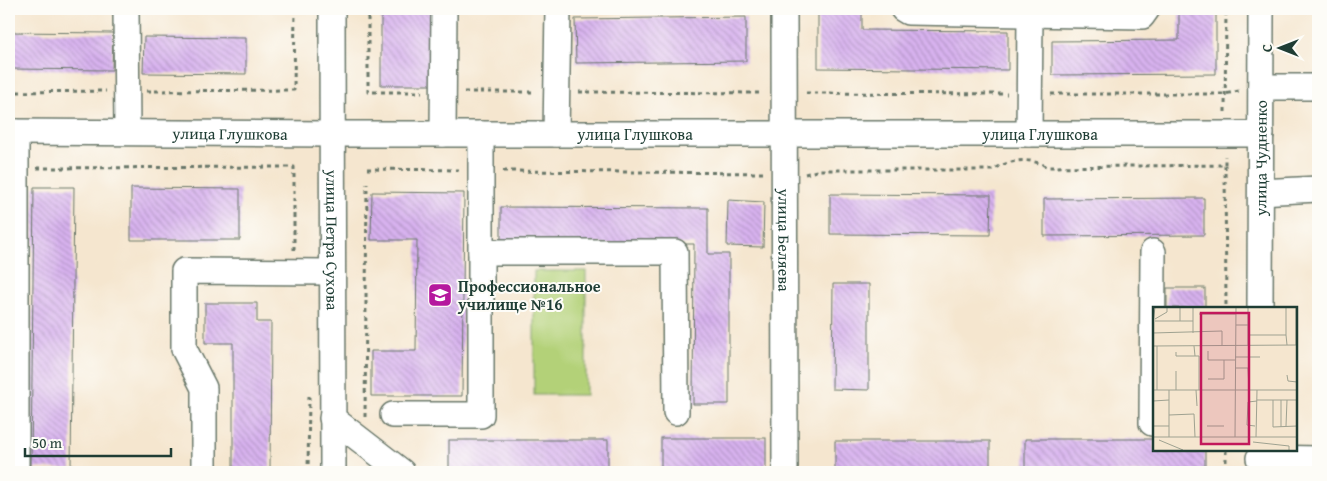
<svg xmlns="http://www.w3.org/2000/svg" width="1327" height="481" font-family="'Gentium Book Plus',serif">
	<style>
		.pitch { fill: #b3d178; stroke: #698756 }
		.building { fill: url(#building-back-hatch) }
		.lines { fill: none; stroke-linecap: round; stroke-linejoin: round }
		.minor-casing { stroke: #6a786a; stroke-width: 28 }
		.path { stroke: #6a786a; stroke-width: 3; stroke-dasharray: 4 4; stroke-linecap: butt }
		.minor { stroke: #fff; stroke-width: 25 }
		.labels { text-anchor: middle; stroke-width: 4; stroke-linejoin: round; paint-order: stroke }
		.street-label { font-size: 16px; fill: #1f3d34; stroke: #fdfcf7 }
		.poi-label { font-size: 16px; font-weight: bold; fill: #1f3d34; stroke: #fdfcf7; text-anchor: start }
		.inset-road { fill: none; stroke: #9fa291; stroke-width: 1 }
		.view { fill: #c2185b; fill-opacity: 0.15; stroke: #c2185b; stroke-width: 2.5 }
		.inset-edge { fill: none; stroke: #1f3d34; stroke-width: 2.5 }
	</style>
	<defs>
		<pattern id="building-back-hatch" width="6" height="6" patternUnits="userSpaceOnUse" patternTransform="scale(1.25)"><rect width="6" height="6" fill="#d8b2ef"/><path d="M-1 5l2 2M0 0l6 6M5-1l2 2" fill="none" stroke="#af92c2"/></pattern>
	</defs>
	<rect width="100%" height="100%" fill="#fdfcf7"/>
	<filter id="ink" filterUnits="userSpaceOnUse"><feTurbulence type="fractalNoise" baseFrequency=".02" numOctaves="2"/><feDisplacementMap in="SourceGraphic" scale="10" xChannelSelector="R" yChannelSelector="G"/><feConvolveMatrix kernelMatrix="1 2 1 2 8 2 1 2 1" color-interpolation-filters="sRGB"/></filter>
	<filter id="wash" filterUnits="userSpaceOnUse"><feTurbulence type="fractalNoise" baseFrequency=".0096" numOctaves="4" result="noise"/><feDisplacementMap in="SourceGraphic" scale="20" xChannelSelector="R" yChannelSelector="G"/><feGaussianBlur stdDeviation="1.12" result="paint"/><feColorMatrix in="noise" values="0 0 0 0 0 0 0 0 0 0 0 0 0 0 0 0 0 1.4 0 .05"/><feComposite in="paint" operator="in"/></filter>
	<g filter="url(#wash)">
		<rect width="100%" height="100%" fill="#f5e6cf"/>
		<rect class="pitch" x="534" y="271" width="52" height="124"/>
		<g id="blocks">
			<g class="building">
				<rect x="381" y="9" width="56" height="76"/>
				<path d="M818 9H862V30L1008 31V70L818 68Z"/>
				<path d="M1179 9H1216V74L1052 75V41L1179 40Z"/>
				<path d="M746 17V61L576 63 575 19Z"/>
				<path d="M9 32 113 33 112 70 9 69Z"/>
				<path d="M144 37 246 38V74L143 73Z"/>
				<path d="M34 187H74L71 469 31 468Z"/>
				<path d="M131 188 240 189V240H131Z"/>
				<path d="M372 192 464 193 462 396H371V351H416L417 240H371Z"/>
				<path d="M830 194 991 195 990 235 830 234Z"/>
				<path d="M1204 198V235L1044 236V199Z"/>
				<path d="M728 200 764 202 763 247 727 246Z"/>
				<path d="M501 207 708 208V254H729V404H693L694 244H501Z"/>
				<path d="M833 284H869V390L832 389Z"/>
				<rect x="1167" y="288" width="38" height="20"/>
				<path d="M205 303H257V322H271L270 472H233V343H205Z"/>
				<rect x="661" y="438" width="105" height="34"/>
				<path d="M1025 439H1154V450H1205V472H1025Z"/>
				<rect x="449" y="440" width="159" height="32"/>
				<rect x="835" y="441" width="155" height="31"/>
			</g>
		</g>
	</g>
	<g filter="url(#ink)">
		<use href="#blocks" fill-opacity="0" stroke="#6a786a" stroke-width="1"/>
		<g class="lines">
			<defs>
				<g id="minor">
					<path d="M126 9 127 132"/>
					<path id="s1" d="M332 9 333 472"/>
					<path id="s2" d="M784 9 785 472"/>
					<path d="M903 9 908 12 1142 16 1147 9"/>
					<path d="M1261 87H1318"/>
					<path id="s3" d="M9 132 332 134H1261"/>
					<path d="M16 132V472"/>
					<path d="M443 134 444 9"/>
					<path d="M556 134 558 9"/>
					<path d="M1029 134 1030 14"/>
					<path d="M1261 192 1318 189"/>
					<path d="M481 252H675L676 412"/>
					<path id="s4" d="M1260 308 1261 9"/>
					<path d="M393 415H481V134"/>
					<path d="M332 418 402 472"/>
					<path d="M1152 423 1153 252"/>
					<path d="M1259 458 1318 459"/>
					<path d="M204 472V388L184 349V271L332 272"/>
				</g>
			</defs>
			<use href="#minor" class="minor-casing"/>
			<g class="path">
				<path d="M368 9V92H422"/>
				<path d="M147 91 294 90 295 9"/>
				<path d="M9 92 106 91"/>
				<path d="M464 92H535"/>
				<path d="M579 92 762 93"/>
				<path d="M806 93 1007 94"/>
				<path d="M1051 94H1225L1239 91"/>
				<path d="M1225 112 1226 9"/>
				<path d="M1225 165 1226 308"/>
				<path d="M37 168 294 167V251"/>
				<path d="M367 169 459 170"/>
				<path d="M503 171 764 173"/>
				<path d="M805 174 820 170H993C1011 159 1029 157 1048 167L1225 165V156"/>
				<path d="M365 417 367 184"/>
				<path d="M1226 450V472"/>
				<path d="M308 472 309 395"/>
			</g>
			<use href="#minor" class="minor"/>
		</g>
	</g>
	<defs>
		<symbol id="school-square" viewBox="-11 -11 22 22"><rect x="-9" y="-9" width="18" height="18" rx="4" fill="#b5179e" stroke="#fdfcf7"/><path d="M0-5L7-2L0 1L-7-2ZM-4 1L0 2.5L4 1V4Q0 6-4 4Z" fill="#fff"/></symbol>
	</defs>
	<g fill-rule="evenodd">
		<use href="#school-square" x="426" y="281" width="28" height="28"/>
	</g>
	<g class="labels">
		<g class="street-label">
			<text dy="6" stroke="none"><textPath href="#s3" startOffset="221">улица Глушкова</textPath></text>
			<text dy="6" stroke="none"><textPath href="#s3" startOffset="626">улица Глушкова</textPath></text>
			<text dy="6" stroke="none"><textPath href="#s3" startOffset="1031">улица Глушкова</textPath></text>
			<text dy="6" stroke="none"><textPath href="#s4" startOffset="150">улица Чудненко</textPath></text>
			<text dy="6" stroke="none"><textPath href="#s1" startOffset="231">улица Петра Сухова</textPath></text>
			<text dy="6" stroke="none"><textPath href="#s2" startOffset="231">улица Беляева</textPath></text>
		</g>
		<g class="poi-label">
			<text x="458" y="292">Профессиональное<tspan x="458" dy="18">училище №16</tspan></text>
		</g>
	</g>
	<g transform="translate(1153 307)">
		<rect width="144" height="144" fill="#f5e6cf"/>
		<path class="inset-road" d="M27 0V14H40M40 0V26M95 0V18M143 0V38M46 7H83M2 12 14 5V0M2 14H27M0 16 2 0M83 18H95V28M0 26 69 24V39M133 28V0M0 39 144 38M41 39 42 49H46V83M95 39V28H133L134 38M55 44V53H82M23 45V49H42M82 50H107M82 61H95L96 83M23 64V83M134 68 135 74 144 75M55 72H71V53M0 83H144M4 83V39M43 83 44 99M104 93H120M144 93H120V120L144 119M0 94 16 93M16 108 41 107 42 130M0 119H16M54 119H71M102 119 94 118 95 95 104 94M133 119 134 93M128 120V93M0 130H144M16 130V83M82 130 83 0M103 130 104 83M6 133 30 143M100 135 136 139V144"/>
		<path class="view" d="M48 6H96V137H48Z"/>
		<rect width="144" height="144" class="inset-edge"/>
	</g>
	<rect width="1327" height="481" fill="none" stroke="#fdfcf7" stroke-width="30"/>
	<g transform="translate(1280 48) rotate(270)" stroke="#fdfcf7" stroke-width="4" paint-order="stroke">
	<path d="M0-4L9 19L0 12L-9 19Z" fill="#1f3d34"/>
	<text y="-8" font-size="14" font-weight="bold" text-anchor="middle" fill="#1f3d34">С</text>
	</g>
	<path d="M25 448v8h146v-8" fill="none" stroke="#1f3d34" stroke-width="2.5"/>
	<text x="32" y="448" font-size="15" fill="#1f3d34" stroke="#fdfcf7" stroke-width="4" paint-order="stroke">50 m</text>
</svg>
